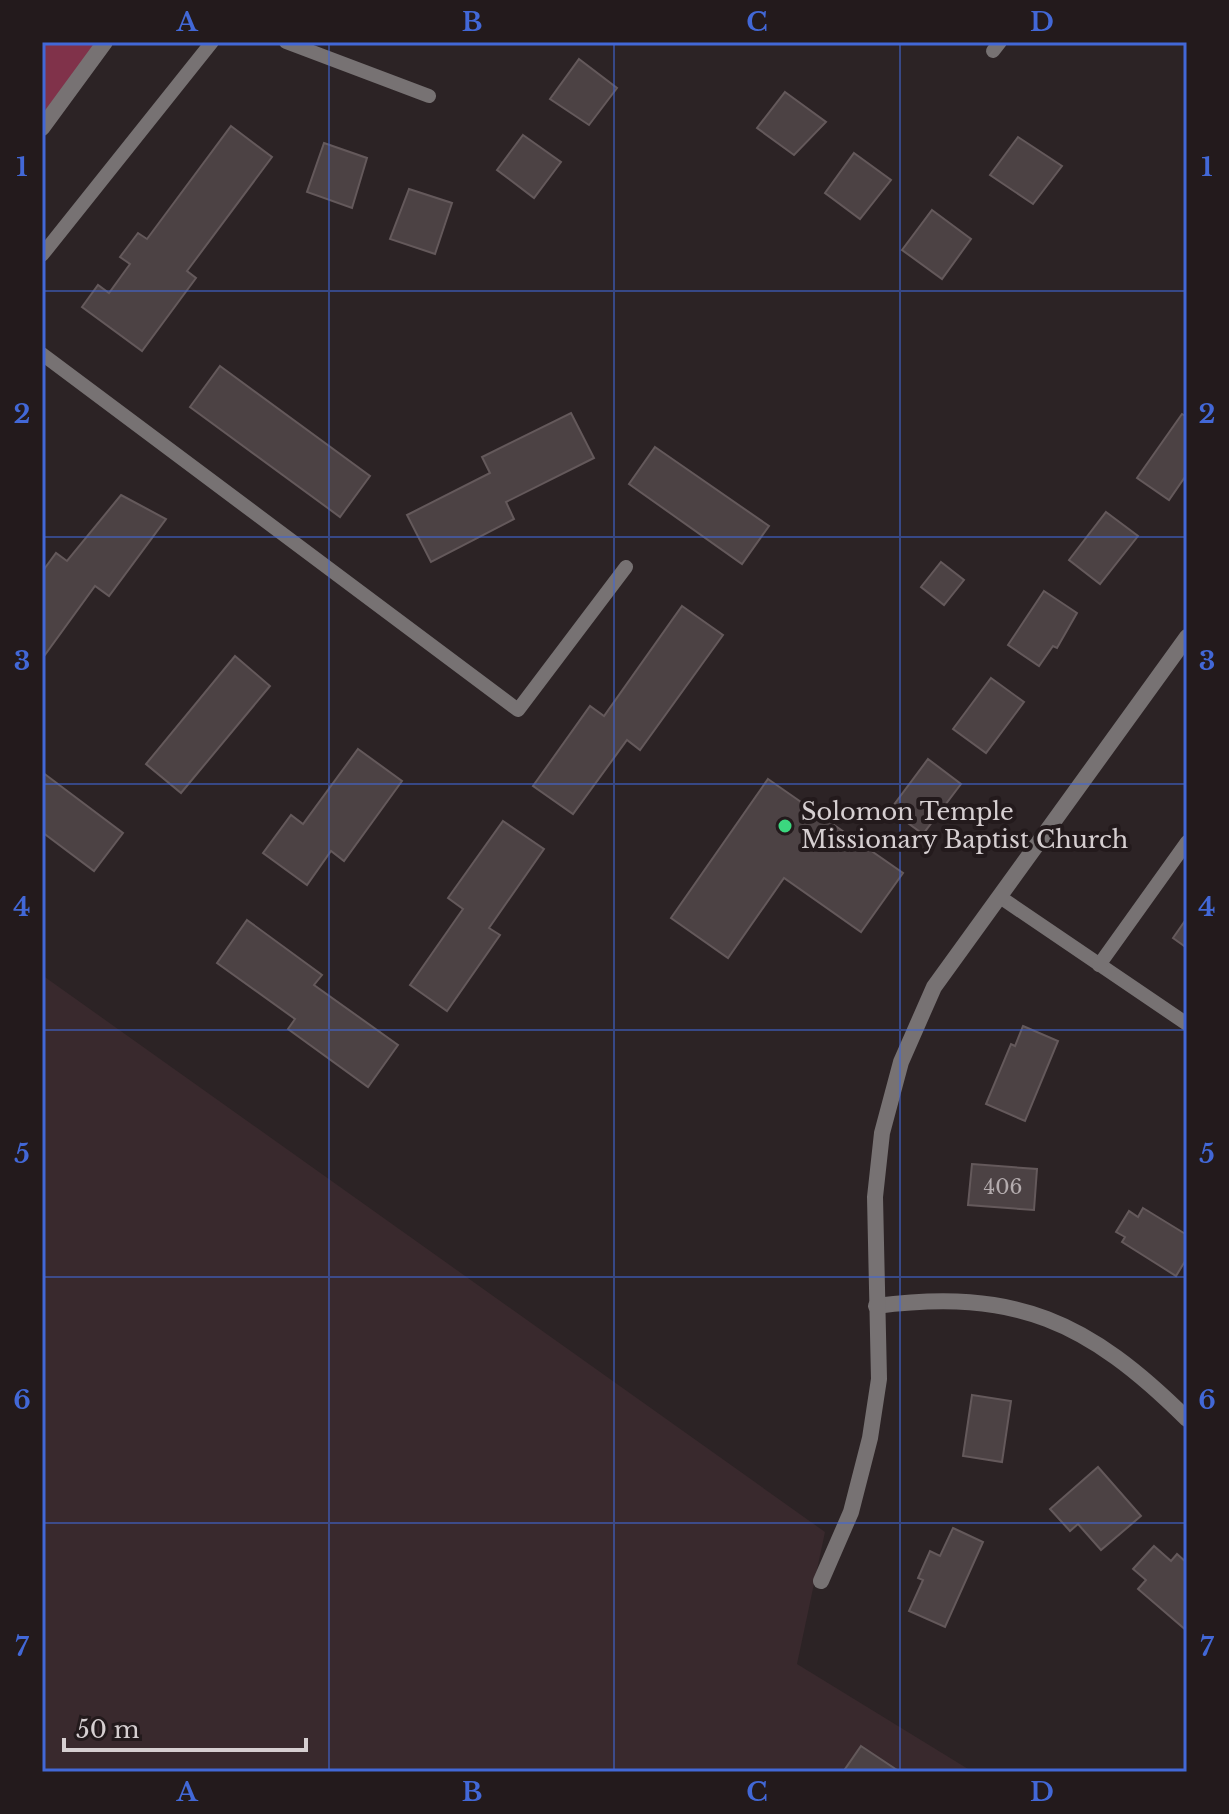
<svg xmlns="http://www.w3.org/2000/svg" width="1229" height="1814" font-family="'Libre Baskerville',serif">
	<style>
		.built { fill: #39292d }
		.forest { fill: #80324a }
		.building { fill: #4c4244; stroke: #64595b; stroke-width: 2 }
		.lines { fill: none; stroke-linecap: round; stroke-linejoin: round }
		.lane { stroke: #777273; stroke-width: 14 }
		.street { stroke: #777273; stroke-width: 16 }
		.grid { fill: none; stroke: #4268d7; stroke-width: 2; stroke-opacity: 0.55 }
		.poi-dot { fill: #3bd77f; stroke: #231a1c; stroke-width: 3 }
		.labels { text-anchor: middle; stroke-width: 8; stroke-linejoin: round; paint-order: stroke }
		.number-label { font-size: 20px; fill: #b4acae }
		.poi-label { font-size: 24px; fill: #d6cfd1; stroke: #231a1c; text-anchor: start }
		.neatline { fill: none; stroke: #4268d7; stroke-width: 3 }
		.grid-label { font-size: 26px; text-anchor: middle; font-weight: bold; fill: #4268d7 }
	</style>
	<rect width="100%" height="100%" fill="#2c2325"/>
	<path class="built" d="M42 975 825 1532 797 1664 973 1772H42Z"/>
	<path class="forest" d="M42 42H102L42 121Z"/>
	<g class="building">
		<path d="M579 59 617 88 589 125 550 99Z"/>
		<path d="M785 92 826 122 794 155 757 128Z"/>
		<path d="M231 126 272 157 187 271 196 278 142 351 82 307 98 285 109 293 130 264 120 257 138 233 147 239Z"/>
		<path d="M523 135 561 162 534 198 497 170Z"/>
		<path d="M1018 137 1062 166 1033 204 990 175Z"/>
		<path d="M324 143 367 158 352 208 307 192Z"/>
		<path d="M854 153 891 180 860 219 825 193Z"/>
		<path d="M409 189 452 203 435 254 390 239Z"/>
		<path d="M932 210 971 239 942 279 902 250Z"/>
		<path d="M220 366 370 476 340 517 190 407Z"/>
		<path d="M571 413 594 458 506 502 514 519 431 562 407 515 490 473 482 457Z"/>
		<path d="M1182 414 1187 417V474L1169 500 1137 478Z"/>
		<path d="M655 447 769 526 742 564 629 484Z"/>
		<path d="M121 495 166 519 109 596 95 586 42 659V572L56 553 67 561Z"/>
		<path d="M1106 512 1138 536 1100 584 1069 560Z"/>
		<path d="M941 562 964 580 944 605 921 587Z"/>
		<path d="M1044 591 1077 613 1057 648 1053 646 1039 666 1008 645Z"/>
		<path d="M682 606 723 635 640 750 627 740 573 814 533 786 590 706 604 716Z"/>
		<path d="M235 656 270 686 181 793 146 764Z"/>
		<path d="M991 678 1024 702 986 753 953 729Z"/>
		<path d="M358 749 402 781 344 861 331 851 307 885 263 853 291 815 303 824Z"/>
		<path d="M928 759 961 784 923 834 890 810Z"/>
		<path d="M42 772 123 833 94 871 42 832Z"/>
		<path d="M768 779 903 873 861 932 784 878 728 958 671 918Z"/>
		<path d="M503 821 544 849 489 928 500 935 447 1011 410 985 463 909 448 898Z"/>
		<path d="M1187 918V948L1173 938Z"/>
		<path d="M247 920 322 975 314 985 398 1045 368 1087 288 1029 295 1019 217 963Z"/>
		<path d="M1023 1026 1058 1041 1025 1121 986 1104 1011 1044 1015 1046Z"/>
		<path d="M972 1164 1037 1169 1034 1210 968 1205Z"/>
		<path d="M1143 1208 1187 1235V1258L1176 1276 1122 1242 1125 1237 1116 1232 1129 1211 1138 1217Z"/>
		<path d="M972 1395 1011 1401 1002 1462 963 1456Z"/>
		<path d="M1098 1467 1141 1516 1101 1550 1078 1524 1070 1531 1050 1509Z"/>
		<path d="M953 1528 983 1542 945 1627 909 1611 923 1580 918 1578 930 1551 940 1556Z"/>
		<path d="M1154 1546 1171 1561 1177 1554 1187 1563V1631L1138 1589 1146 1580 1133 1569Z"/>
		<path d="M861 1746 900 1772H843Z"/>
	</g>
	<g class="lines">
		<g class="lane">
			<path d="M286 42 429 96"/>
			<path d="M993 51 1000 42"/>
			<path d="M42 255 212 42"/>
			<path d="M42 354 518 710 626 567"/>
			<path d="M1000 897 1187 1024"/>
			<path d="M1099 965 1187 842"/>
		</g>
		<g class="street">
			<path d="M42 128 105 42"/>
			<path d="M876 1306C1016 1288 1088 1321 1187 1419"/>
			<path d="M821 1581 851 1512 870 1438 879 1379 875 1197 882 1133 901 1062 934 987 1187 637"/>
		</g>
	</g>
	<path class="grid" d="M329 42V1772M614 42V1772M900 42V1772M42 291H1187M42 537H1187M42 784H1187M42 1030H1187M42 1277H1187M42 1523H1187"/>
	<circle class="poi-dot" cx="785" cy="826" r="8"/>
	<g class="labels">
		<g class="number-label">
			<text x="1003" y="1194">406</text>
		</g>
		<g class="poi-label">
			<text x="801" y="820">Solomon Temple<tspan x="801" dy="28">Missionary Baptist Church</tspan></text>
		</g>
	</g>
	<rect width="1229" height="1814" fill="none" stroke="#231a1c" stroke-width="88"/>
	<path d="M64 1738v12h242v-12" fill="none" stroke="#d6cfd1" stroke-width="4"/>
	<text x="76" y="1738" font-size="24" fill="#d6cfd1" stroke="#231a1c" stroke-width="6" paint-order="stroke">50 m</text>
	<rect x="44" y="44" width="1141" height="1726" class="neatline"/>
	<g class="grid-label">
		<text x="187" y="31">A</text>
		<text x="472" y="31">B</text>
		<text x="757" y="31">C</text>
		<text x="1042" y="31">D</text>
		<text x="22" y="176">1</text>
		<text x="1207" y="176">1</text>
		<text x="22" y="423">2</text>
		<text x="1207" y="423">2</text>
		<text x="22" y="670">3</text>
		<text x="1207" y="670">3</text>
		<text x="22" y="916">4</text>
		<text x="1207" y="916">4</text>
		<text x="22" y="1163">5</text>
		<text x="1207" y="1163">5</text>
		<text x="22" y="1409">6</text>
		<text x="1207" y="1409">6</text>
		<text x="22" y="1656">7</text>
		<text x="1207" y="1656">7</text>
		<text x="187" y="1801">A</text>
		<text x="472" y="1801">B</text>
		<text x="757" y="1801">C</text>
		<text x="1042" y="1801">D</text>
	</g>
</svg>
